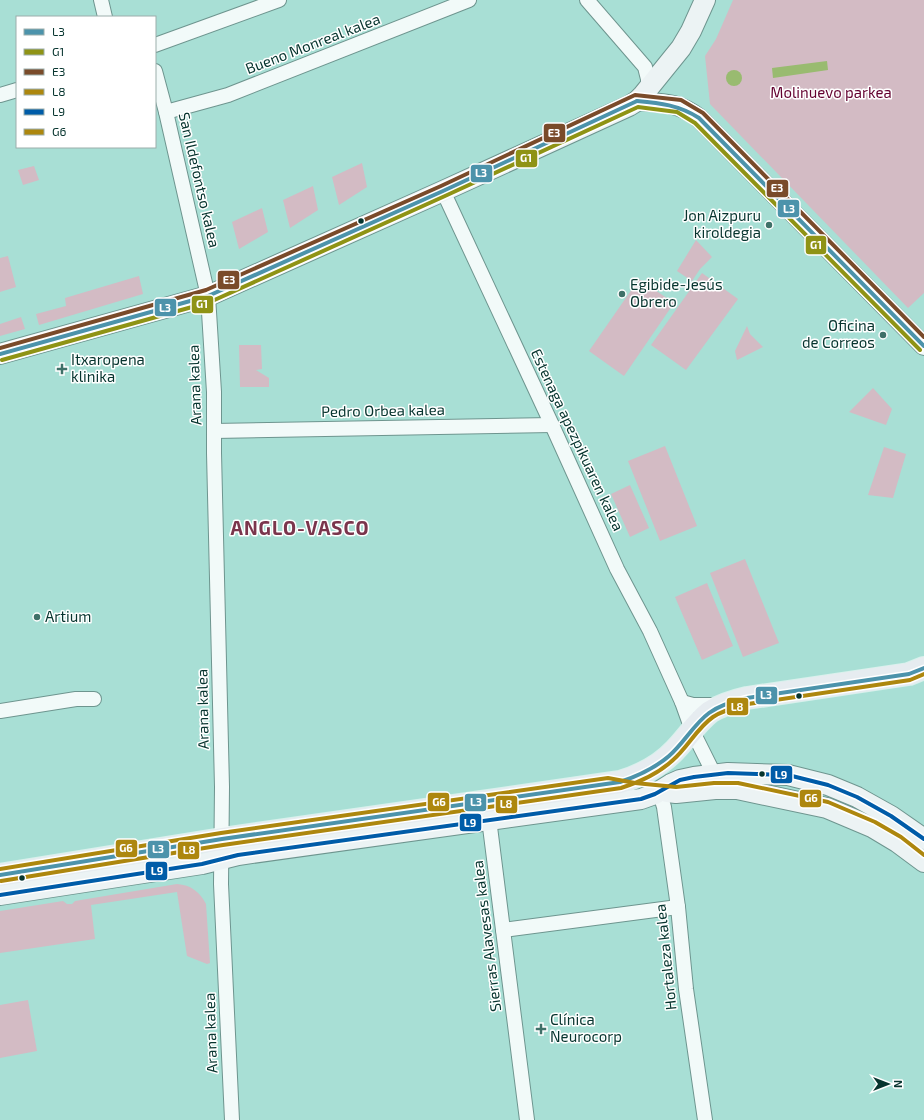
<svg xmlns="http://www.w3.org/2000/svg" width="924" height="1120" font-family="'Exo 2',sans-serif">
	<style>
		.green { fill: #d3bbc4 }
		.water { fill: #99bb70 }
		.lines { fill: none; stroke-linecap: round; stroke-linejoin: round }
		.minor-casing { stroke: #6e958f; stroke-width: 16 }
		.tertiary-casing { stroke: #6e958f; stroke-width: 20 }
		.secondary-casing { stroke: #6e958f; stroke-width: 22 }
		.primary-casing { stroke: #d8f1ec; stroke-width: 24 }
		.minor { stroke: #f2faf9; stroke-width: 14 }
		.tertiary { stroke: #f2faf9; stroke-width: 18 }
		.secondary { stroke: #ecf3f4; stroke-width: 20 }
		.primary { stroke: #e6ecf0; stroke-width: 22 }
		.bus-1-casing { stroke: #fff; stroke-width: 7 }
		.bus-2-casing { stroke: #fff; stroke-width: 7 }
		.bus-3-casing { stroke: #fff; stroke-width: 7 }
		.bus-4-casing { stroke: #fff; stroke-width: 7 }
		.bus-5-casing { stroke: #fff; stroke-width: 7 }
		.bus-6-casing { stroke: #fff; stroke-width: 7 }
		.bus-1 { stroke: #4c93ab; stroke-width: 4 }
		.bus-2 { stroke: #8f9315; stroke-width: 4 }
		.bus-3 { stroke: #7a4b2a; stroke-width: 4 }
		.bus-4 { stroke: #ad870e; stroke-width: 4 }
		.bus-5 { stroke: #005ca8; stroke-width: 4 }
		.bus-6 { stroke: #ad870e; stroke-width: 4 }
		.bus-dot { fill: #06342e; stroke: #fff; stroke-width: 1.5 }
		.poi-dot { fill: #3f7068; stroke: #fff; stroke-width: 1.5 }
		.labels { text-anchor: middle; stroke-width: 3; stroke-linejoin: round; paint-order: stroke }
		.street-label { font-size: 15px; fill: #06342e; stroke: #fff }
		.park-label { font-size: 15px; fill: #63002f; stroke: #fff }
		.poi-label { font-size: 15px; fill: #06342e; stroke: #fff; text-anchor: start }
		.district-label { font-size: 19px; font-weight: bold; letter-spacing: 1px; fill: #7a354c; stroke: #fff }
		.line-badge { stroke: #fff; stroke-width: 1.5 }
		.badge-label { font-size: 11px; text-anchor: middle; font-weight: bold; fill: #fff }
	</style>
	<rect width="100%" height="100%" fill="#a8dfd5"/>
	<g class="green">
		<path d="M733 0H924V293L908 308 710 104 705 56 716 39Z"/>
		<path d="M362 163 367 187 339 205 332 177Z"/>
		<path d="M34 166 39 180 23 185 18 170Z"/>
		<path d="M313 186 318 210 290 228 283 200Z"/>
		<path d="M262 208 268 232 239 249 232 222Z"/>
		<path d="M696 240 712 257 700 269 692 281 677 271Z"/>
		<path d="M8 256 16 287 0 292V258Z"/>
		<path d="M702 273 738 299 686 370 651 345Z"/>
		<path d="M139 276 143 294 39 325 36 314 66 306 65 298Z"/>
		<path d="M639 279 674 303 624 376 589 351Z"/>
		<path d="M21 317 25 329 0 336V324Z"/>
		<path d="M747 326 750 334 763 347 737 360 735 351Z"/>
		<path d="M239 345H261L262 369 256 370 269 378V387H240Z"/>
		<path d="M873 388 892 409 886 425 849 412Z"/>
		<path d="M665 446 697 526 660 541 628 461Z"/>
		<path d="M884 447 906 454 893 498 868 495Z"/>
		<path d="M630 485 649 528 630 537 611 494Z"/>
		<path d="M745 559 779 643 743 657 710 573Z"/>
		<path d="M707 583 733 646 702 660 675 597Z"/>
		<path d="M177 884C191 885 200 892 206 904L210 963 207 964 187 956 177 892 91 905 95 939 0 953V911L63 901 67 904H72L75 901Z"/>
		<path d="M28 1000 37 1051 0 1058V1005Z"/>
	</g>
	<g class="water">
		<path d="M827 61 828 70 773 78 772 68Z"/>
		<circle cx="734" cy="78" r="8"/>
	</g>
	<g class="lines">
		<defs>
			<g id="minor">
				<path d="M101 0 105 17"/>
				<path d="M587 0 645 67 648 79V89"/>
				<path d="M155 45 279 0"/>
				<path d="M155 71 166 112 208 296 214 392V453L222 787 221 884 232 1120"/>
				<path d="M0 95 17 90"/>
				<path d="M166 112 228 95 469 0"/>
				<path d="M443 191 552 425 617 569 650 631 682 702 692 730 718 782"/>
				<path d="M214 431 552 425"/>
				<path d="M682 702 693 705H719"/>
				<path d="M0 711 76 699H94"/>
				<path d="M659 791 664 807 678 907 686 989 705 1120"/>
				<path d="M489 819 527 1120"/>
				<path d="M503 930 678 907"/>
			</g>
			<path id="tertiary" d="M637 101C663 103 678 102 699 118L924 346"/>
			<g id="secondary">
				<path d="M0 354 208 296 443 191 629 106 637 101 643 95 681 48 691 31 705 0"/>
				<path d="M667 792 676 793 715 789H737L827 808 872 827 897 842 924 862"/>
				<path d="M0 895 202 864 238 855 641 799 655 794 671 784 680 780 694 777 728 773 788 775 828 785 857 797 891 816 924 839"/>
			</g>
			<path id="primary" d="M0 875 222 839 620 782C640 776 660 766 675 750 687 738 696 723 710 712 721 705 734 701 747 698L909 674 924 668"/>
		</defs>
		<use href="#minor" class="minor-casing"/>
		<use href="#tertiary" class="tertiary-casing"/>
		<use href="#secondary" class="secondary-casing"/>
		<use href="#primary" class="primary-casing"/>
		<use href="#minor" class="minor"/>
		<use href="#tertiary" class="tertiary"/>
		<use href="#secondary" class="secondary"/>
		<use href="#primary" class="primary"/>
		<defs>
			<g id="bus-1">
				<path d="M637 101C660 103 679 105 699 118L924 346"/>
				<path d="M0 354 208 296 443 191 637 101"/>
				<path d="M0 875 222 839 620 782C638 776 655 768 669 756 684 743 694 724 709 713 720 705 734 701 747 698L909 674 924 668"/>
			</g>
			<path id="bus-2" d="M2 360 210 302 445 196 638 107 677 112 695 123 920 350"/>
			<path id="bus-3" d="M0 348 206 290 441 186 635 95 681 100 703 113 924 337"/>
			<path id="bus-4" d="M1 881 223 845 621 788C640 782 658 774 673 760 688 747 697 728 713 717 723 710 736 707 748 704L910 680 924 674"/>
			<path id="bus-5" d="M0 895 202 864 238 855 641 799 655 794 680 780 694 777 728 773 788 775 828 785 857 797 891 816 924 839"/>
			<path id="bus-6" d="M0 869 221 833 608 778 635 783 676 787 714 783H738L828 802 875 822 901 837 924 855"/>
		</defs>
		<use href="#bus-1" class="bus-1-casing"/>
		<use href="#bus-2" class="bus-2-casing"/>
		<use href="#bus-3" class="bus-3-casing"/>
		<use href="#bus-4" class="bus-4-casing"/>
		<use href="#bus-5" class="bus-5-casing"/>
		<use href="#bus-6" class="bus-6-casing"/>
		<use href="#bus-1" class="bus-1"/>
		<use href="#bus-2" class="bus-2"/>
		<use href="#bus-3" class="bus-3"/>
		<use href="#bus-4" class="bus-4"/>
		<use href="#bus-5" class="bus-5"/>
		<use href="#bus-6" class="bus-6"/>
	</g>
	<g class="bus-dot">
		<circle cx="361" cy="221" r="3.5"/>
		<circle cx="799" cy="696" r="3.5"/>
		<circle cx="762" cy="774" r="3.5"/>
		<circle cx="22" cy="878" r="3.5"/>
	</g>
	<g class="poi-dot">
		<circle cx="769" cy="225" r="4"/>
		<circle cx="622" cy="294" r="4"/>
		<circle cx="883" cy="335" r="4"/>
		<path d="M60 363h4v4h4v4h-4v4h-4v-4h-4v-4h4z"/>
		<circle cx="37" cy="617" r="4"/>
		<path d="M539 1023h4v4h4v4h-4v4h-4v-4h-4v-4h4z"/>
	</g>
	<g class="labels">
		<g class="street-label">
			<text transform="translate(313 44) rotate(-21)" y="5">Bueno Monreal kalea</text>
			<text transform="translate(199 180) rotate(77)" y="5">San Ildefontso kalea</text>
			<text transform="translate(195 385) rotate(-92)" y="5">Arana kalea</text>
			<text transform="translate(383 411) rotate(-1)" y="5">Pedro Orbea kalea</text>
			<text transform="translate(577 440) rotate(65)" y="5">Estenaga apezpikuaren kalea</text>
			<text transform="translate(203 709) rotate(-91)" y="5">Arana kalea</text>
			<text transform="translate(487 936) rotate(-97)" y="5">Sierras Alavesas kalea</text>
			<text transform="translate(666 957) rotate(-96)" y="5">Hortaleza kalea</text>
			<text transform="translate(211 1033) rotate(-92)" y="5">Arana kalea</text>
		</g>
		<g class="park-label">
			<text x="831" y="98">Molinuevo parkea</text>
		</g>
		<g class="poi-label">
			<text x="761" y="221" text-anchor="end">Jon Aizpuru<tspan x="761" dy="17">kiroldegia</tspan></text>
			<text x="630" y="290">Egibide-Jesús<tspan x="630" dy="17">Obrero</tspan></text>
			<text x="875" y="331" text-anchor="end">Oficina<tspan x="875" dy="17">de Correos</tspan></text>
			<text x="71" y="365">Itxaropena<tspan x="71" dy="17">klinika</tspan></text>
			<text x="45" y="622">Artium</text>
			<text x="550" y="1025">Clínica<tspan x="550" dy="17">Neurocorp</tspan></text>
		</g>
		<g class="district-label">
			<text x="300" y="535">ANGLO-VASCO</text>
		</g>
	</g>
	<g class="line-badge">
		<rect x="543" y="123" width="23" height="20" rx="4" fill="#7a4b2a"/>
		<rect x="515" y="149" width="23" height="19" rx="4" fill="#8f9315"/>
		<rect x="470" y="164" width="23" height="19" rx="4" fill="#4c93ab"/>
		<rect x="766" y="179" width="23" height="19" rx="4" fill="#7a4b2a"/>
		<rect x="777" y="199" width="23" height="19" rx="4" fill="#4c93ab"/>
		<rect x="805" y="235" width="22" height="20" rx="4" fill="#8f9315"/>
		<rect x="217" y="270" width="23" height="20" rx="4" fill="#7a4b2a"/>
		<rect x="191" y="295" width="23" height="19" rx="4" fill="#8f9315"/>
		<rect x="154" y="298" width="23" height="19" rx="4" fill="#4c93ab"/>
		<rect x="755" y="686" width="23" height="19" rx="4" fill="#4c93ab"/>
		<rect x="726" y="697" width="23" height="19" rx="4" fill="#ad870e"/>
		<rect x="770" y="765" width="23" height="19" rx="4" fill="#005ca8"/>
		<rect x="799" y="789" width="23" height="19" rx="4" fill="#ad870e"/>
		<rect x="427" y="792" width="23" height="20" rx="4" fill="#ad870e"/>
		<rect x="464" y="793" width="23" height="19" rx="4" fill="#4c93ab"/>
		<rect x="495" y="795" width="23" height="19" rx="4" fill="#ad870e"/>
		<rect x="459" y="813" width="23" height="19" rx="4" fill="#005ca8"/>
		<rect x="115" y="839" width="23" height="19" rx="4" fill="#ad870e"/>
		<rect x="147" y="840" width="23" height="19" rx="4" fill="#4c93ab"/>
		<rect x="177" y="841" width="23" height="19" rx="4" fill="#ad870e"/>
		<rect x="145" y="861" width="23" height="20" rx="4" fill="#005ca8"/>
	</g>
	<g class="badge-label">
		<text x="554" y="137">E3</text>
		<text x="526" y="162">G1</text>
		<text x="481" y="177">L3</text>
		<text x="777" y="192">E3</text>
		<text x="789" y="213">L3</text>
		<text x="816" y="249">G1</text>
		<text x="229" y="284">E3</text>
		<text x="202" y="308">G1</text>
		<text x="165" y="312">L3</text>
		<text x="766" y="699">L3</text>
		<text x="737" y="711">L8</text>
		<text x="781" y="779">L9</text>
		<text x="811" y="802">G6</text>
		<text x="439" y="806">G6</text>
		<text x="476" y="806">L3</text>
		<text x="506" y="808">L8</text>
		<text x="470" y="827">L9</text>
		<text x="126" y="852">G6</text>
		<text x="158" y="853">L3</text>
		<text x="189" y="854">L8</text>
		<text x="157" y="875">L9</text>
	</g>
	<rect x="16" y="16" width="140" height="132" fill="#ffffff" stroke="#9baeab"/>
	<rect x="24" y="29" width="20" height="6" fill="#4c93ab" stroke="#9baeab"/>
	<text x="52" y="36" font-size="12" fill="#06342e">L3</text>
	<rect x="24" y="49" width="20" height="6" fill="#8f9315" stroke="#9baeab"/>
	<text x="52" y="56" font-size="12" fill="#06342e">G1</text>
	<rect x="24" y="69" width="20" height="6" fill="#7a4b2a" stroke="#9baeab"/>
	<text x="52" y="76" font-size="12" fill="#06342e">E3</text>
	<rect x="24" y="89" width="20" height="6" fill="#ad870e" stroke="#9baeab"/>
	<text x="52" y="96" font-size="12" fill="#06342e">L8</text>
	<rect x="24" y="109" width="20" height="6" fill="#005ca8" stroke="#9baeab"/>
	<text x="52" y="116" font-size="12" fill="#06342e">L9</text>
	<rect x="24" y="129" width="20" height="6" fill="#ad870e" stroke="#9baeab"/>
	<text x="52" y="136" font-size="12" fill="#06342e">G6</text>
	<g transform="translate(888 1084) rotate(90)" stroke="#ffffff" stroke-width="3" paint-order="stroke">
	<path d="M0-3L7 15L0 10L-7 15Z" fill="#06342e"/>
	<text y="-6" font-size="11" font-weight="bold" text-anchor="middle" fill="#06342e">N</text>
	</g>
</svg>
